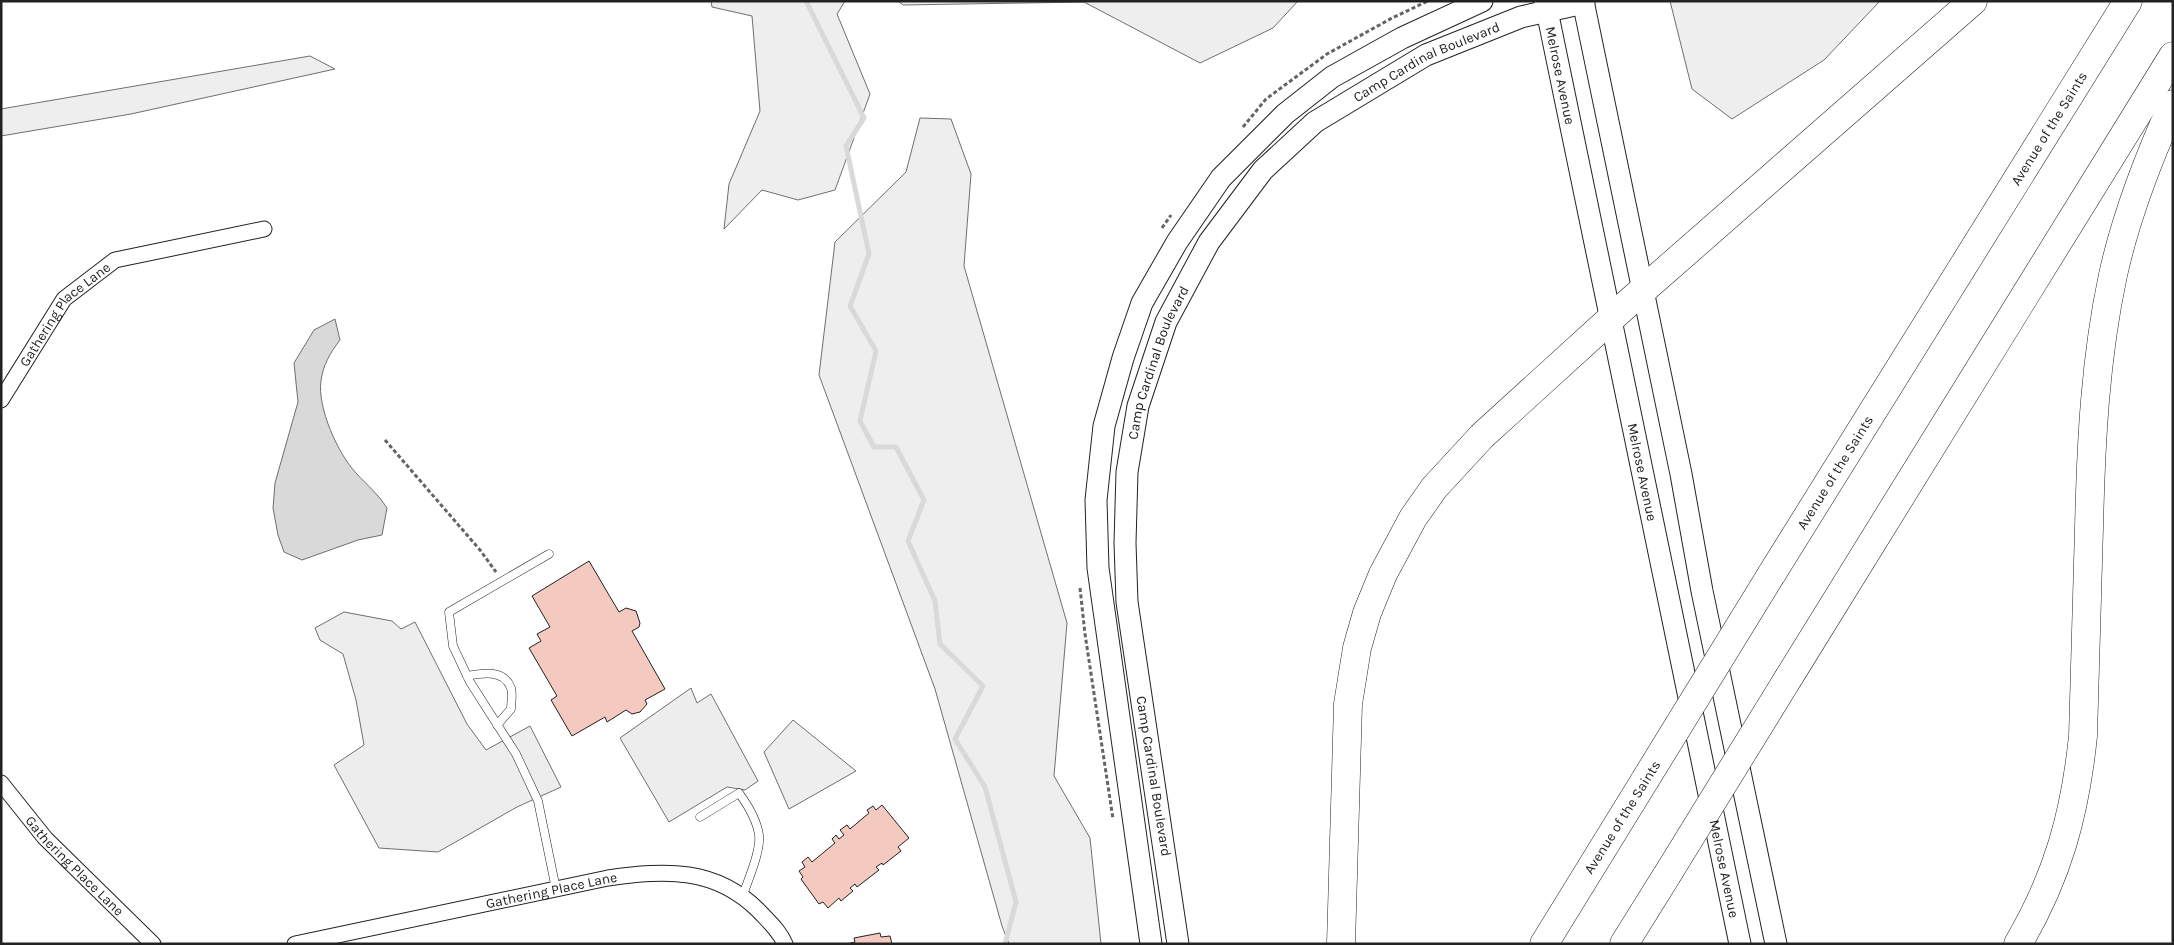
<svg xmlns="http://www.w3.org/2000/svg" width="2174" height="945" font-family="Karla,sans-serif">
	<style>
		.green { fill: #eee; stroke: #6f6f6f }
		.parking { fill: #ededed; stroke: #6f6f6f }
		.water { fill: #d9d9d9; stroke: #6f6f6f }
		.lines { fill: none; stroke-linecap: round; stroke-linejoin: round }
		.stream { stroke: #d9d9d9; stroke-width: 5 }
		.building { fill: #f3c9c0; stroke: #222 }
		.lane-casing { stroke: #222; stroke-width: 9 }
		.street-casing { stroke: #222; stroke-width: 17 }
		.secondary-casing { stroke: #222; stroke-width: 23 }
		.highway-casing { stroke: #222; stroke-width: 29 }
		.path { stroke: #646464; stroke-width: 3; stroke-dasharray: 4 2.5; stroke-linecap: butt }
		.lane { stroke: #fff; stroke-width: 8 }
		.street { stroke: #fff; stroke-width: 15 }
		.secondary { stroke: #fff; stroke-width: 21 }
		.highway { stroke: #fff; stroke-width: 28 }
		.highway-bridge-casing { stroke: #222; stroke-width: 29; stroke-linecap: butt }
		.highway-bridge { stroke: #fff; stroke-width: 28 }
		.labels { text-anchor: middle; stroke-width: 4; stroke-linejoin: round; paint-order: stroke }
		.street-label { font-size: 14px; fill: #222; stroke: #fff }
	</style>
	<rect width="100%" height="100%" fill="#fff"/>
	<g class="green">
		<path d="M711 1H845L837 14 870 94 835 190 798 200 762 190 724 229 729 184 760 111 752 16 712 7Z"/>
		<path d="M898 1H1298L1273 28 1200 63 1084 2 903 5Z"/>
		<path d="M1670 1H1880L1824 60 1732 119 1692 89Z"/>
		<path d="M310 56 335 69 131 114 1 136V109Z"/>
		<path d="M920 118 951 119 971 174 964 266 1067 623 1054 776 1090 838 1101 944H1009L1002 926 935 689 819 375 835 242 906 172Z"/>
		<path d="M793 720 856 771 789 809 764 752Z"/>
	</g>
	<g class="parking">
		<path d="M344 612 392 621 401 629 415 622 467 724 486 750 530 726 561 787 517 807 438 852 379 848 334 765 364 745 356 700 343 654 320 640 315 628Z"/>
		<path d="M691 688 697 703 711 694 758 781 745 790 727 787 669 822 620 738Z"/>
	</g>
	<path class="water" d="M335 319 340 340C330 353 323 365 321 381 317 407 338 454 356 473 367 485 378 494 387 508L382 535 358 540 302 560 284 552 278 535 273 508 275 483 298 402 294 363 314 330Z"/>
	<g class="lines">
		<path class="stream" d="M806 1 864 118 846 146 869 254 850 306 876 351 860 421 874 447H896L924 500 908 541 935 601 940 644 983 686 955 739 985 787 1016 902 1005 944"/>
	</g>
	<g class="building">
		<path d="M589 561 619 612 626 608 636 611 640 623 639 627 632 631 665 689 645 700 647 704 640 712 632 714 626 710 607 722 605 717 572 736 551 700 557 696 529 648 541 641 537 634 550 627 532 596Z"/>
		<path d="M882 805 909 838 898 847 901 851 883 865 882 863 876 867 879 870 857 887 855 884 850 888 853 891 841 901 839 898 828 908 823 902 819 904 801 879 803 877 799 871 805 867 802 862 808 857 812 862 835 843 832 839 836 835 839 839 844 835 840 830 847 825 850 829 869 813 867 810 873 806 876 810Z"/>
		<path d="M880 933 881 937 890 936 892 944H846L855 942 854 938Z"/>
	</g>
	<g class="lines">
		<defs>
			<g id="lane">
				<path d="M549 554 449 612 453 646 470 682 516 754 538 801 556 889"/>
				<path d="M467 676C482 673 504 669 511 688 513 694 511 703 511 709L497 725"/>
				<path d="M700 817 739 793C747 804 757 821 759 835 761 851 748 880 743 895"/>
			</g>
			<g id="street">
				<path id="s1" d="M1 400 64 299 115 260 264 229"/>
				<path id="s2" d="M1 783 45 838 153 944"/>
				<path id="s3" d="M295 944 608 878C666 870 715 867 759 911 769 922 779 930 785 944"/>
			</g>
			<g id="secondary">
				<path id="s4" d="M1545 1 1740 944"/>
				<path d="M1583 1 1681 474 1702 591 1776 944"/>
				<path d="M1151 944 1098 568 1096 500 1104 426 1123 358 1142 303 1177 242 1221 178 1285 114 1332 77 1402 38 1482 1"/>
				<path id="s5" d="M1178 944 1127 602 1125 543 1127 472 1138 406 1166 322 1209 242 1263 170 1315 122 1426 55 1521 17 1584 3"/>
			</g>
			<g id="highway">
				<path id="s6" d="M1771 575 2128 1"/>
				<path d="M1789 677 2173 56"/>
				<path d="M1341 944 1348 704 1357 648 1367 613 1383 574 1413 518 1434 488 1482 436 1627 304 1973 1"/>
				<path d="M1544 944 1645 780"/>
				<path d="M1624 944 1667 875"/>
				<path d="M2018 944C2058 876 2075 814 2083 736 2085 667 2087 597 2089 528 2091 443 2095 359 2113 275 2126 216 2148 159 2173 104"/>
			</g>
		</defs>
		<use href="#lane" class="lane-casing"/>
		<use href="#street" class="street-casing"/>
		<use href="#secondary" class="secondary-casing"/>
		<use href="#highway" class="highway-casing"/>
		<g class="path">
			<path d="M1243 127 1266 99 1327 54 1392 18 1428 1"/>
			<path d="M1162 228 1171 215"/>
			<path d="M385 440 480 550 496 572"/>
			<path d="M1080 588 1085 634 1113 819"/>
		</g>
		<use href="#lane" class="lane"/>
		<use href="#street" class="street"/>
		<use href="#secondary" class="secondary"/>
		<use href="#highway" class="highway"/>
		<defs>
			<g id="highway-bridge">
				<path d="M1645 780 1771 575"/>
				<path d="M1667 875 1789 677"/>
			</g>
		</defs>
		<use href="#highway-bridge" class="highway-bridge-casing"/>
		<use href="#highway-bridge" class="highway-bridge"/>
	</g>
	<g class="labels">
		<g class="street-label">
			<text dy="5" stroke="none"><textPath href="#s5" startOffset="1010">Camp Cardinal Boulevard</textPath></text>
			<text dy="5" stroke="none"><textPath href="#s4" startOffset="76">Melrose Avenue</textPath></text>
			<text dy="5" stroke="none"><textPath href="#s6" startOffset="526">Avenue of the Saints</textPath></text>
			<text dy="5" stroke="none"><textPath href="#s1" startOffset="108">Gathering Place Lane</textPath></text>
			<text dy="5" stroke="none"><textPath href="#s5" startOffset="590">Camp Cardinal Boulevard</textPath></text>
			<text dy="5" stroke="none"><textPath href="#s4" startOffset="481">Melrose Avenue</textPath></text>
			<text dy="5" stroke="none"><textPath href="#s6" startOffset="121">Avenue of the Saints</textPath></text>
			<text transform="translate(1154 776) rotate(81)" y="5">Camp Cardinal Boulevard</text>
			<text transform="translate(1622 817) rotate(-58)" y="5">Avenue of the Saints</text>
			<text dy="5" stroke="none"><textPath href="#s2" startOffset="111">Gathering Place Lane</textPath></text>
			<text dy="5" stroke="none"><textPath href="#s4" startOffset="886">Melrose Avenue</textPath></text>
			<text dy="5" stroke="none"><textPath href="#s3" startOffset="262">Gathering Place Lane</textPath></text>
		</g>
	</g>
	<rect width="2174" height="945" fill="none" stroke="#222222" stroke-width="5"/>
</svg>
